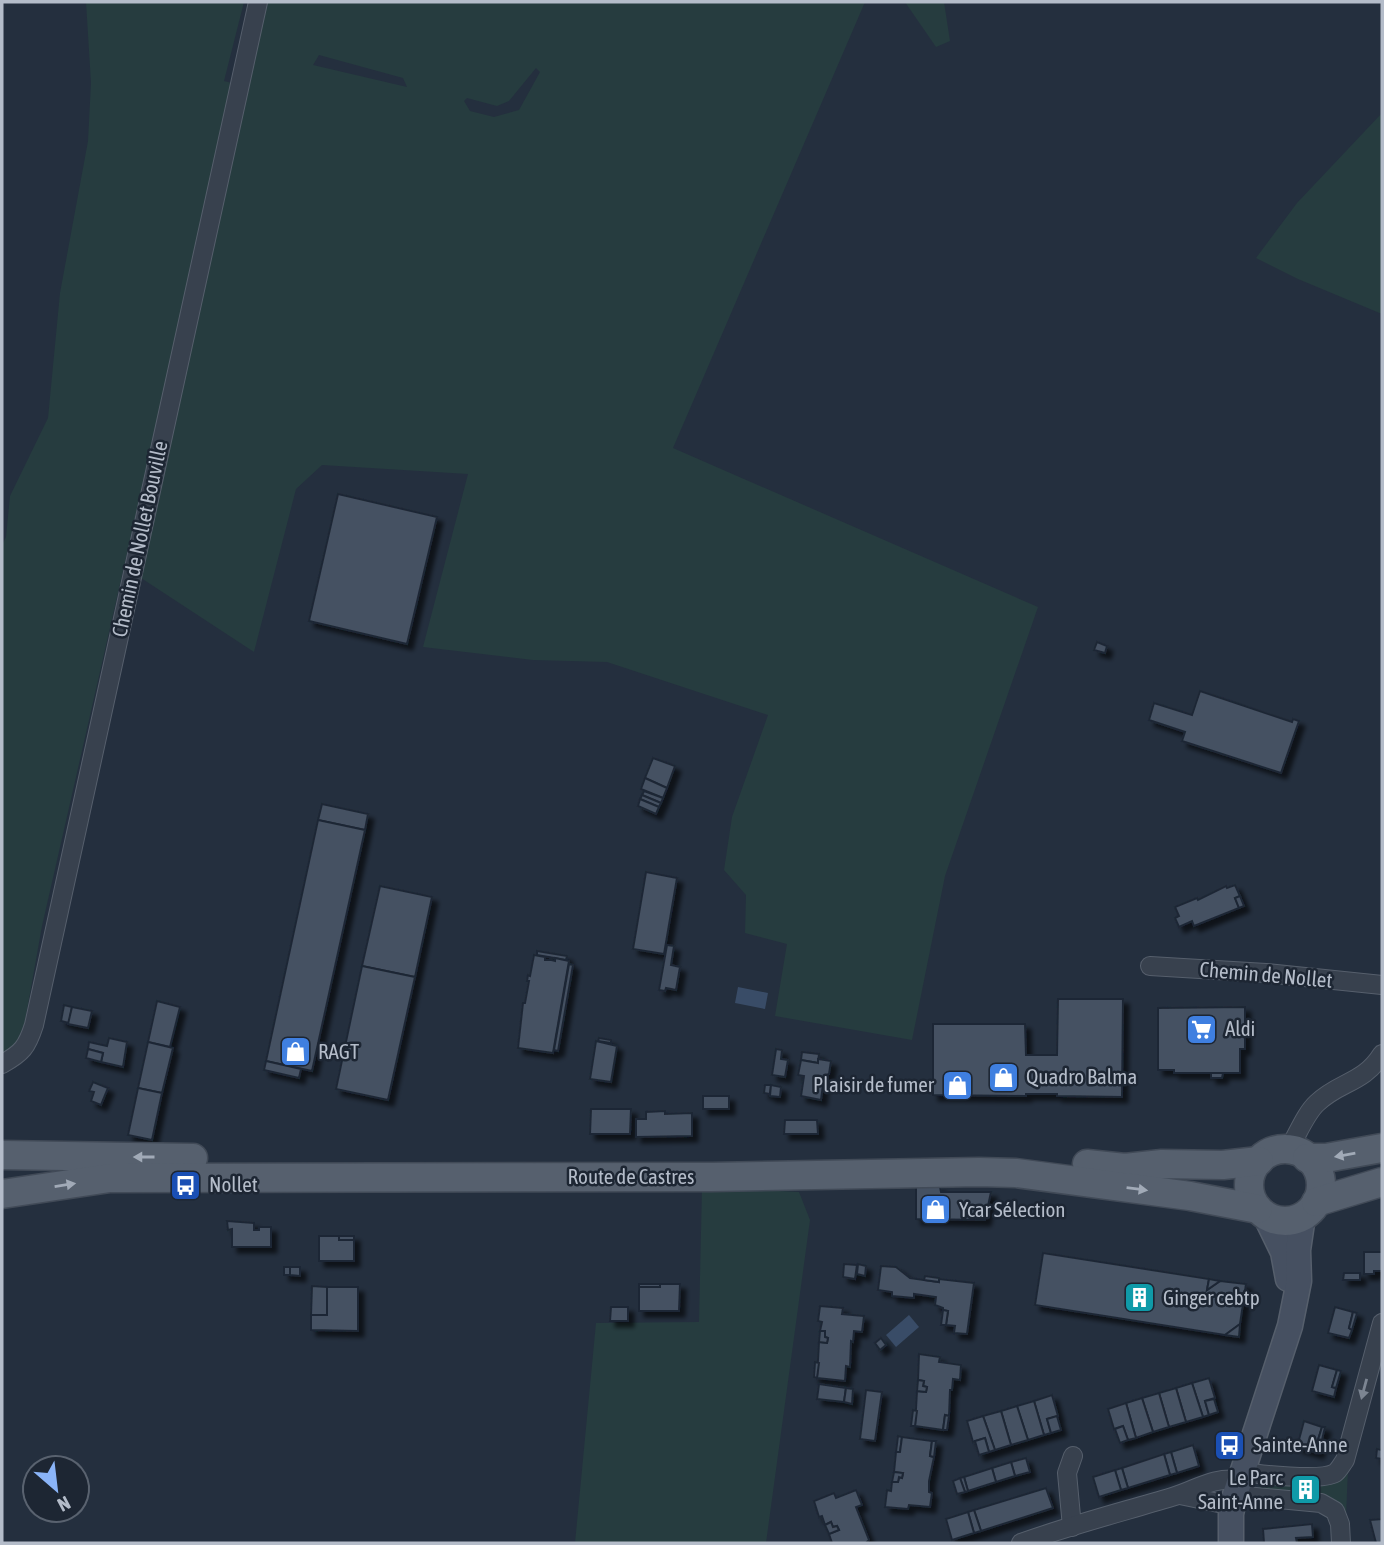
<svg xmlns="http://www.w3.org/2000/svg" width="1384" height="1545" font-family="'Asap Condensed',sans-serif">
	<style>
		.green { fill: #263c3f; fill-rule: evenodd }
		.water { fill: #394c67 }
		.building { fill: #455162; stroke: #1f2835; stroke-width: 2; filter: url(#shadow) }
		.lines { fill: none; stroke-linecap: round; stroke-linejoin: round }
		.street-casing { stroke: #565f6c; stroke-width: 20 }
		.secondary-casing { stroke: #565f6c; stroke-width: 27 }
		.primary-casing { stroke: #414a57; stroke-width: 31 }
		.street { stroke: #38414e; stroke-width: 18 }
		.secondary { stroke: #465061; stroke-width: 24 }
		.primary { stroke: #56606e; stroke-width: 28 }
		.oneway { fill: #a1aab7 }
		.oneway2 { fill: #7c8592 }
		.labels { text-anchor: middle; stroke-width: 5; stroke-linejoin: round; paint-order: stroke }
		.street-label { font-size: 21px; fill: #b4bcc9; stroke: #1d2633 }
		.poi-label { font-size: 21px; fill: #b4bcc9; stroke: #1d2633; text-anchor: start }
	</style>
	<defs>
		<filter id="shadow"><feDropShadow dx="5.5" dy="5.5" stdDeviation="2" flood-color="#0009"/></filter>
	</defs>
	<rect width="100%" height="100%" fill="#242f3e"/>
	<g class="green">
		<path d="M86 2H244L224 81 236 84 264 2H865L673 448 1038 607 945 876 912 1040 775 1016 787 944 745 933 746 895 724 870 732 817 768 715 607 662 533 660 423 647 468 474 322 465 296 489 254 652 138 576 185 299 42 926 24 1027 11 1052 2 1054V545L6 537 10 496 48 418 60 293 88 141 91 83ZM319 55 403 78 407 87 313 65ZM536 68 540 72 519 110 494 117 470 111 464 101 467 98 497 106 509 101Z"/>
		<path d="M905 2H944L950 41 936 47Z"/>
		<path d="M1382 113V314L1298 279 1256 258 1297 203Z"/>
		<path d="M702 1187 799 1192 810 1220 766 1543H575L596 1323 699 1322Z"/>
		<path d="M1348 1469 1346 1516 1258 1489 1261 1483 1265 1482Z"/>
	</g>
	<g class="water">
		<path d="M738 987 768 993 765 1009 735 1003Z"/>
		<path d="M909 1315 919 1327 896 1347 886 1335Z"/>
	</g>
	<g class="building">
		<path d="M338 494 437 517 407 644 309 621Z"/>
		<path d="M1097 642 1107 646 1105 653 1094 650Z"/>
		<path d="M1200 691 1292 722 1293 719 1299 721 1281 773 1182 741 1185 732 1149 720 1154 703 1192 715Z"/>
		<path d="M653 758 675 766 667 788 645 778Z"/>
		<path d="M645 778 667 788 663 798 641 789Z"/>
		<path d="M644 791 663 798 661 803 642 795Z"/>
		<path d="M642 795 661 803 659 807 640 799Z"/>
		<path d="M640 799 659 807 656 814 638 806Z"/>
		<path d="M322 804 368 814 365 830 318 820Z"/>
		<path d="M318 820 365 830 312 1071 266 1061Z"/>
		<path d="M646 872 677 878 664 954 633 949Z"/>
		<path d="M1235 885 1240 896 1235 898 1239 908 1194 926 1192 921 1179 927 1175 918 1179 916 1175 907 1197 898 1198 900 1226 886 1227 888Z"/>
		<path d="M380 886 432 897 415 977 362 966Z"/>
		<path d="M1240 896 1244 906 1239 908 1235 898Z"/>
		<path d="M667 945 674 946 671 965 680 967 676 990 666 988 665 991 659 990Z"/>
		<path d="M537 951 567 956 566 960 537 955Z"/>
		<path d="M534 955 545 957V960H550V957L551 960 555 961V958L569 961 553 1053 518 1048 523 1003H525L529 981H527L528 975 530 976Z"/>
		<path d="M569 964 573 965 558 1051 554 1050Z"/>
		<path d="M362 966 415 977 388 1100 336 1089Z"/>
		<path d="M1058 999H1123L1122 1097 1057 1096V1094H1026V1096L933 1095V1024H1025L1026 1055H1057Z"/>
		<path d="M157 1001 180 1007 170 1047 148 1042Z"/>
		<path d="M64 1005 72 1007 69 1023 61 1021Z"/>
		<path d="M72 1007 92 1011 88 1028 68 1024Z"/>
		<path d="M1245 1007V1049H1240V1073H1174V1070H1158V1008Z"/>
		<path d="M109 1038 127 1042 123 1067 101 1062 103 1053 88 1049 89 1042 107 1046Z"/>
		<path d="M599 1038 611 1040V1043L598 1041Z"/>
		<path d="M596 1041 617 1046 611 1082 590 1079Z"/>
		<path d="M148 1042 173 1048 162 1093 138 1088Z"/>
		<path d="M88 1049 103 1053 101 1062 86 1058Z"/>
		<path d="M776 1049 782 1050 781 1059 788 1060 785 1077 772 1075Z"/>
		<path d="M802 1052 819 1054 818 1063 801 1060Z"/>
		<path d="M818 1059 831 1061 829 1074 824 1076 821 1100 801 1096 804 1076 798 1075 801 1060 818 1063Z"/>
		<path d="M266 1061 301 1069 299 1078 264 1070Z"/>
		<path d="M1211 1073H1223L1222 1078H1211Z"/>
		<path d="M93 1082 108 1088 101 1105 91 1101 94 1092 89 1091Z"/>
		<path d="M765 1085H771L770 1094 764 1093Z"/>
		<path d="M771 1085 781 1087 780 1097 770 1096Z"/>
		<path d="M138 1088 162 1093 152 1140 128 1135Z"/>
		<rect x="703" y="1096" width="26" height="13"/>
		<path d="M591 1109H631L630 1134H590Z"/>
		<path d="M665 1111V1114L692 1113V1136L636 1137V1119H646V1112Z"/>
		<path d="M785 1120H817L818 1134H784Z"/>
		<path d="M916 1187H940L941 1192H991L985 1220 916 1219Z"/>
		<path d="M227 1221 254 1223V1230H259V1227H271V1247H232V1229L228 1230Z"/>
		<path d="M319 1236H339V1240H354V1261H319Z"/>
		<rect x="339" y="1236" width="15" height="4"/>
		<path d="M1364 1252H1382V1271H1374V1274H1364Z"/>
		<path d="M1043 1253 1209 1279 1207 1290 1220 1281 1246 1284 1240 1324 1225 1335 1035 1305Z"/>
		<path d="M844 1264 857 1265 855 1279 843 1277Z"/>
		<path d="M858 1264 866 1266 865 1276 857 1274Z"/>
		<path d="M881 1266 896 1267 910 1278 924 1280 939 1282V1279L974 1283 967 1334 954 1333 955 1326 946 1325 948 1311 943 1310V1308L935 1305 936 1297 914 1294V1298L892 1296V1292L878 1290Z"/>
		<rect x="284" y="1267" width="6" height="8"/>
		<path d="M290 1267H300V1276L290 1275Z"/>
		<path d="M1344 1273H1360V1280H1343Z"/>
		<path d="M925 1276 939 1278V1282L924 1280Z"/>
		<path d="M1209 1279 1220 1281 1207 1290Z"/>
		<rect x="639" y="1284" width="21" height="3"/>
		<path d="M660 1284H680L679 1311H639V1287H660Z"/>
		<path d="M312 1286 327 1287V1315H311Z"/>
		<path d="M327 1287H358V1331L311 1330V1315H327Z"/>
		<path d="M820 1306 843 1308 842 1314 864 1316 862 1332 854 1331 853 1342 851 1341 850 1367 846 1366 845 1381 817 1378 819 1342 827 1343 828 1338 825 1337V1331H820L822 1322 818 1321Z"/>
		<path d="M611 1307H628V1321H610Z"/>
		<path d="M1335 1307 1353 1312 1349 1328 1352 1330 1349 1338 1328 1333Z"/>
		<path d="M943 1310 948 1311 946 1325H941Z"/>
		<path d="M1353 1312 1357 1313 1352 1330 1349 1328Z"/>
		<path d="M1240 1324 1239 1337 1225 1335Z"/>
		<path d="M820 1331H825V1337L828 1338 827 1343 819 1342Z"/>
		<path d="M881 1338 886 1345 880 1350 875 1343Z"/>
		<path d="M919 1354 940 1357 939 1362 961 1365 960 1380 953 1379 952 1390H950L949 1416 945 1415 943 1430 915 1426 917 1391 926 1392 927 1387 923 1386 924 1381 918 1380Z"/>
		<path d="M815 1362 819 1363 817 1378 814 1377Z"/>
		<path d="M1319 1365 1337 1370 1332 1387 1336 1388 1334 1397 1312 1391Z"/>
		<path d="M1337 1370 1341 1371 1336 1388 1332 1387Z"/>
		<path d="M1209 1378 1215 1398 1205 1401 1209 1415 1203 1417 1192 1383Z"/>
		<path d="M918 1380 924 1381 923 1386 927 1387 926 1392 917 1391Z"/>
		<path d="M1192 1383 1203 1417 1186 1422 1176 1388Z"/>
		<path d="M819 1384 846 1388 844 1402 817 1399Z"/>
		<path d="M846 1388 853 1389 852 1404 844 1402Z"/>
		<path d="M1176 1388 1186 1422 1169 1427 1159 1393Z"/>
		<path d="M866 1390 882 1392 875 1441 860 1439Z"/>
		<path d="M1159 1393 1169 1427 1153 1432 1142 1398Z"/>
		<path d="M1052 1395 1058 1416 1047 1419 1051 1433 1044 1435 1034 1401Z"/>
		<path d="M1142 1398 1153 1432 1136 1438 1126 1403Z"/>
		<path d="M1214 1399 1218 1412 1209 1415 1205 1401Z"/>
		<path d="M1034 1401 1044 1435 1028 1440 1017 1406Z"/>
		<path d="M1126 1403 1136 1438 1128 1440 1123 1426 1114 1429 1108 1409Z"/>
		<path d="M1017 1406 1028 1440 1011 1445 1001 1411Z"/>
		<path d="M913 1410 917 1411 915 1426H911Z"/>
		<path d="M1001 1411 1011 1445 995 1450 983 1416Z"/>
		<path d="M945 1415 949 1416 947 1430H943Z"/>
		<path d="M983 1416 995 1450 989 1452 985 1438 973 1442 967 1421Z"/>
		<path d="M1057 1416 1061 1430 1051 1433 1047 1419Z"/>
		<path d="M1304 1421 1322 1427 1317 1443 1321 1444 1318 1453 1297 1447Z"/>
		<path d="M1123 1426 1128 1440 1120 1443 1115 1429Z"/>
		<path d="M1322 1427H1325L1321 1444 1317 1443Z"/>
		<path d="M898 1436 902 1437 900 1452H896Z"/>
		<path d="M902 1437 932 1441 930 1456 934 1457 929 1481V1492L932 1493 930 1507 909 1505 908 1509 885 1507 887 1490 891 1491 892 1482H898L899 1477 902 1478 903 1473 894 1472 896 1452H900Z"/>
		<path d="M985 1438 989 1452 979 1455 975 1441Z"/>
		<path d="M932 1441H936L934 1457 930 1456Z"/>
		<path d="M1193 1445 1199 1466 1177 1473 1171 1452Z"/>
		<path d="M1377 1449 1382 1450V1459L1376 1458Z"/>
		<path d="M1171 1452 1177 1473 1170 1475 1164 1454Z"/>
		<path d="M1164 1454 1170 1475 1128 1488 1122 1468Z"/>
		<path d="M1026 1458 1030 1472 1015 1476 1011 1462Z"/>
		<path d="M1011 1462 1015 1476 996 1482 992 1468Z"/>
		<path d="M992 1468 996 1482 968 1491 964 1477Z"/>
		<path d="M1122 1468 1128 1488 1121 1490 1115 1470Z"/>
		<path d="M1115 1470 1121 1490 1099 1497 1093 1477Z"/>
		<path d="M894 1472 903 1473 902 1478 899 1477 898 1482H892Z"/>
		<path d="M964 1477 968 1491 965 1492 960 1478Z"/>
		<path d="M960 1478 965 1492 957 1494 953 1481Z"/>
		<path d="M1302 1484 1312 1485 1311 1495 1301 1494Z"/>
		<path d="M1046 1488 1053 1508 981 1531 974 1510Z"/>
		<path d="M856 1490 862 1505 856 1507 869 1540 866 1543H832L829 1534 839 1530 837 1526 833 1527 831 1522 825 1525 822 1516 819 1517 814 1501 834 1493 836 1498Z"/>
		<path d="M974 1510 981 1531 974 1533 968 1512Z"/>
		<path d="M968 1512 974 1533 952 1540 946 1519Z"/>
		<path d="M1382 1519V1543H1376L1370 1520Z"/>
		<path d="M831 1522 833 1527 837 1526 839 1530 829 1534 825 1525Z"/>
		<path d="M1312 1524 1313 1537 1296 1538 1297 1543H1264L1263 1529Z"/>
	</g>
	<g class="lines">
		<defs>
			<g id="street">
				<path d="M1150 966 1266 973 1382 985"/>
				<path d="M2 1064C22 1053 27 1047 34 1025L258 2"/>
				<path d="M1288 1150C1297 1136 1305 1114 1317 1103 1340 1081 1363 1084 1382 1054"/>
				<path d="M1242 1471C1258 1475 1322 1481 1335 1473 1339 1470 1342 1464 1345 1460L1382 1323"/>
				<path d="M1180 1495 1233 1506"/>
				<path d="M1235 1495 1321 1503 1335 1511 1340 1524 1341 1543"/>
				<path d="M1072 1527 1067 1473 1073 1456"/>
				<path d="M1021 1543C1071 1525 1122 1512 1172 1497 1199 1489 1210 1477 1240 1480"/>
			</g>
			<g id="secondary">
				<path d="M1265 1215 1283 1252 1288 1279"/>
				<path d="M1231 1543V1514L1235 1495 1290 1326 1299 1281 1298 1250 1303 1216"/>
			</g>
			<g id="primary">
				<circle cx="1285" cy="1185" r="36"/>
				<path d="M2 1155 193 1158"/>
				<path d="M1307 1158H1326L1382 1148"/>
				<path d="M1087 1164 1125 1168 1162 1164 1223 1165 1259 1161"/>
				<path d="M2 1194 110 1178 712 1177 979 1172 1016 1173 1190 1196 1258 1209"/>
				<path d="M1316 1202 1382 1182"/>
			</g>
		</defs>
		<use href="#street" class="street-casing"/>
		<use href="#secondary" class="secondary-casing"/>
		<use href="#primary" class="primary-casing"/>
		<use href="#street" class="street"/>
		<use href="#secondary" class="secondary"/>
		<use href="#primary" class="primary"/>
	</g>
	<defs><path id="oneway-solid" d="M-6-.8H1V-3.2L6.5 0L1 3.2V.8H-6Z" transform="scale(1.75)"/></defs>
	<g class="oneway">
		<use href="#oneway-solid" transform="translate(1345 1155) rotate(170)"/>
		<use href="#oneway-solid" transform="translate(144 1157) rotate(-180)"/>
		<use href="#oneway-solid" transform="translate(65 1185) rotate(-9)"/>
		<use href="#oneway-solid" transform="translate(1137 1189) rotate(7)"/>
	</g>
	<use class="oneway2" href="#oneway-solid" transform="translate(1364 1389) rotate(105)"/>
	<defs>
		<symbol id="supermarket-square" viewBox="-11 -11 22 22"><rect x="-9" y="-9" width="18" height="18" rx="4" fill="#3f7fe0" stroke="#1d2633"/><path d="M-6-5.5h2.5l.6 2H6L4.5 2H-2.5L-4.4-4H-6ZM-1.5 3.2a1.3 1.3 0 1 0 .1 0ZM3 3.2a1.3 1.3 0 1 0 .1 0Z" fill="#fff"/></symbol>
		<symbol id="shop-square" viewBox="-11 -11 22 22"><rect x="-9" y="-9" width="18" height="18" rx="4" fill="#3f7fe0" stroke="#1d2633"/><path d="M-5-2.5h2.3a2.7 3.5 0 0 1 5.4 0H5L5.5 6h-11ZM-1.5-2.5h3a1.5 2.3 0 0 0-3 0Z" fill="#fff"/></symbol>
		<symbol id="bus-square" viewBox="-11 -11 22 22"><rect x="-9" y="-9" width="18" height="18" rx="4" fill="#1a4fb4" stroke="#1d2633"/><path d="M-5-6H5V4H4V6H2V4H-2V6H-4V4H-5ZM-3.5-4V0h7V-4ZM-3.5 1.2v1.5H-2V1.2ZM2 1.2v1.5H3.5V1.2Z" fill="#fff"/></symbol>
		<symbol id="building-square" viewBox="-11 -11 22 22"><rect x="-9" y="-9" width="18" height="18" rx="4" fill="#0f9aa8" stroke="#1d2633"/><path d="M-4-6H4V6H1V3H-1V6H-4ZM-2.5-4.3h1.7v1.8h-1.7ZM.8-4.3h1.7v1.8H.8ZM-2.5-1h1.7V.8h-1.7ZM.8-1h1.7V.8H.8Z" fill="#fff"/></symbol>
	</defs>
	<g fill-rule="evenodd">
		<use href="#supermarket-square" x="1184" y="1012" width="35" height="35"/>
		<use href="#shop-square" x="278" y="1034" width="35" height="35"/>
		<use href="#shop-square" x="986" y="1060" width="35" height="35"/>
		<use href="#shop-square" x="940" y="1068" width="35" height="35"/>
		<use href="#bus-square" x="168" y="1168" width="35" height="35"/>
		<use href="#shop-square" x="918" y="1192" width="35" height="35"/>
		<use href="#building-square" x="1122" y="1280" width="35" height="35"/>
		<use href="#bus-square" x="1212" y="1428" width="35" height="35"/>
		<use href="#building-square" x="1288" y="1472" width="35" height="35"/>
	</g>
	<g class="labels">
		<g class="street-label">
			<text transform="translate(140 539) rotate(-78)" y="7">Chemin de Nollet Bouville</text>
			<text transform="translate(1266 975) rotate(5)" y="7">Chemin de Nollet</text>
			<text x="631" y="1184">Route de Castres</text>
		</g>
		<g class="poi-label">
			<text x="1225" y="1036">Aldi</text>
			<text x="318" y="1059">RAGT</text>
			<text x="1026" y="1084">Quadro Balma</text>
			<text x="934" y="1092" text-anchor="end">Plaisir de fumer</text>
			<text x="209" y="1192">Nollet</text>
			<text x="959" y="1217">Ycar Sélection</text>
			<text x="1163" y="1305">Ginger cebtp</text>
			<text x="1253" y="1452">Sainte-Anne</text>
			<text x="1283" y="1485" text-anchor="end">Le Parc<tspan x="1283" dy="24">Saint-Anne</tspan></text>
		</g>
	</g>
	<rect width="1384" height="1545" fill="none" stroke="#b4bcc9" stroke-width="7"/>
	<g transform="translate(56 1489) rotate(152)"><circle r="33" fill="#1d2633" stroke="#59626f" stroke-width="2"/>
	<path d="M0-5L12 26L0 18L-12 26Z" fill="#8ab4f8"/>
	<text y="-10" font-size="19" font-weight="bold" text-anchor="middle" fill="#b4bcc9">N</text>
	</g>
</svg>
